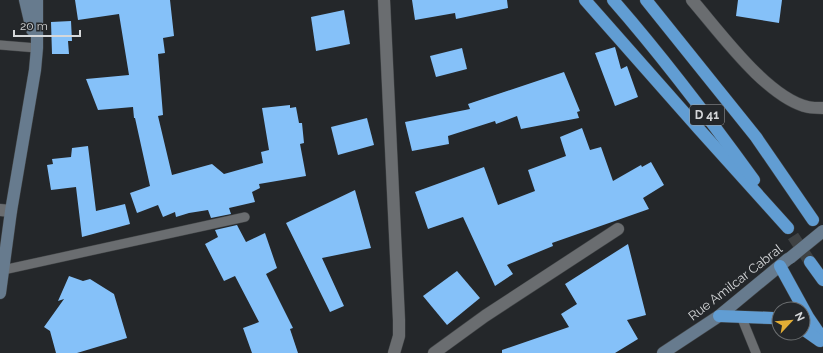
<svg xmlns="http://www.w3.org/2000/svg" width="823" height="353" font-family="Raleway,sans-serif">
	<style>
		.building { fill: #85c1f9 }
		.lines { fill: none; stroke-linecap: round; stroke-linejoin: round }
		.highway-tunnel { stroke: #3f4244; stroke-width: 12; stroke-dasharray: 12 6; stroke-linecap: butt }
		.lane-casing { stroke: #414446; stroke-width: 10 }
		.street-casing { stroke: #414446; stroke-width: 13 }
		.secondary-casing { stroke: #414446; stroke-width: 13 }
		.highway-casing { stroke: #414446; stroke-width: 13 }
		.lane { stroke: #6a6d70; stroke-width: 9 }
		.street { stroke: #6a6d70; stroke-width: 12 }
		.secondary { stroke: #677b8e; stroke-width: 12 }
		.highway { stroke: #619dd3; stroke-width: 12 }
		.secondary-bridge-casing { stroke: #414446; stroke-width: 13; stroke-linecap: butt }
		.secondary-bridge { stroke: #677b8e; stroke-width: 12 }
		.labels { text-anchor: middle; stroke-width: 4; stroke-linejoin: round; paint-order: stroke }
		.shield { fill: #24272a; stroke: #a1a3a5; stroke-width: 1 }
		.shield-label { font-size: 12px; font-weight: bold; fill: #d6d8da }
		.street-label { font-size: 13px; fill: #d6d8da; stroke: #24272a }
	</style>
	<rect width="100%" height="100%" fill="#24272a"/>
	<g class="building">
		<path d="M75 0H170L174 36 163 38 165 53 158 54 163 115 158 116 172 175 212 164 224 174 263 163 261 152 269 150 262 108 290 105V108L296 107 299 123H302L304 143 300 144 306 176 259 184 260 188 252 192 255 202 229 208 231 214 211 218 208 210 189 213 176 217 175 212 163 217 158 205 137 213 130 193 150 186 135 118H134L133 107 98 110 86 79 129 75 119 14 78 20Z"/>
		<path d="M412 0H507L508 8 456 19 455 13 415 20Z"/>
		<path d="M738 0H782L779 23 736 16Z"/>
		<path d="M344 10 350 44 316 51 311 17Z"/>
		<path d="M71 21 72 41H68L69 54H52L51 22Z"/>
		<path d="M615 47 621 69 627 66 638 97 615 106 595 53Z"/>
		<path d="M462 48 467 69 436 77 430 56Z"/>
		<path d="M564 72 580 111 577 112 579 118 521 129 517 116 496 124 495 121 448 136 449 144 412 151 405 122 470 109 468 104Z"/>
		<path d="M367 118 374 145 338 155 331 127Z"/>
		<path d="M582 128 590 150 601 147 613 181 641 165 642 167 651 162 664 185 643 198 649 209 552 243 553 246 507 265 513 274 495 286 463 217 428 229 415 192 484 167 498 205 535 191 528 170 566 156 560 137Z"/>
		<path d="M88 146 96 211 125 204 130 224 82 237 76 187 51 190 47 165 53 164 52 159 71 157 72 148Z"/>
		<path d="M355 190 371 248 322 258 344 306 330 312 286 223Z"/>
		<path d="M237 225 246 242 265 233 277 268 266 274 293 328 290 329 298 353H252L243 328 259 322 235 276 224 281 205 244 218 237 215 230Z"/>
		<path d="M628 244 646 315 627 320 638 339 615 353H502V350L569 327 561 314 577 304 565 284Z"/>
		<path d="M457 271 480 298 447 325 423 296Z"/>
		<path d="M69 276 83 281 90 279 114 294 127 338 77 353H56L50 331 44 327 64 299 58 301Z"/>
	</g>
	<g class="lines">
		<path class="highway-tunnel" d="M793 236 810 262"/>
		<defs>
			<g id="lane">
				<path d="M0 45 37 48"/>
				<path d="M3 270 245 217"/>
				<path d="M741 316 756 353"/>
			</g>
			<g id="street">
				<path d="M384 0 399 320V336L394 353"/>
				<path d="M692 0C719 31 767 98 808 107 813 108 818 108 823 108"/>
				<path d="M0 210 11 211"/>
				<path d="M434 353 485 316 618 229"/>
			</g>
			<g id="secondary">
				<path d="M25 0 32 30"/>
				<path d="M0 293 11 211 35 70 37 48V0"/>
				<path d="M663 353 719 316 788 259"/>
			</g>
			<g id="highway">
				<path d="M585 0 698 128 788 228"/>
				<path d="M613 0C663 57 709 118 754 180"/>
				<path d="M646 0 756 137 813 220"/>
				<path d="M810 262 823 280"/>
				<path d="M780 266 808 317 823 339"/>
				<path d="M719 316 772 318 779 320"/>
				<path d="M803 329 820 341"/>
			</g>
		</defs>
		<use href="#lane" class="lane-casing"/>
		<use href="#street" class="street-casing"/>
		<use href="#secondary" class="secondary-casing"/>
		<use href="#highway" class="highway-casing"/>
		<use href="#lane" class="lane"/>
		<use href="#street" class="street"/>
		<use href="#secondary" class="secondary"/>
		<use href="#highway" class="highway"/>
		<defs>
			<path id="secondary-bridge" d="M790 258 823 231"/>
		</defs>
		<use href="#secondary-bridge" class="secondary-bridge-casing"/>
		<use href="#secondary-bridge" class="secondary-bridge"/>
	</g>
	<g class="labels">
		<rect class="shield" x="690" y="105" width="34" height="20" rx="3"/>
		<g class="shield-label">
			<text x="707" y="119">D 41</text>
		</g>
		<g class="street-label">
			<text transform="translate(735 282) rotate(-38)" y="5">Rue Amilcar Cabral</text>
		</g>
	</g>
	<g transform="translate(791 321) rotate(64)"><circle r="19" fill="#24272a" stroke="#6b6e70"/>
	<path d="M0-3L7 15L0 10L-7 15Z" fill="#e3ae35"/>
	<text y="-6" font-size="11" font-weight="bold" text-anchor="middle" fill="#d6d8da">N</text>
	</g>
	<path d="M14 30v6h66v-6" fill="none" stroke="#d6d8da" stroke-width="2"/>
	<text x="20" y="30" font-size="12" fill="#d6d8da" stroke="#24272a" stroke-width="3" paint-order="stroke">20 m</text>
</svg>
